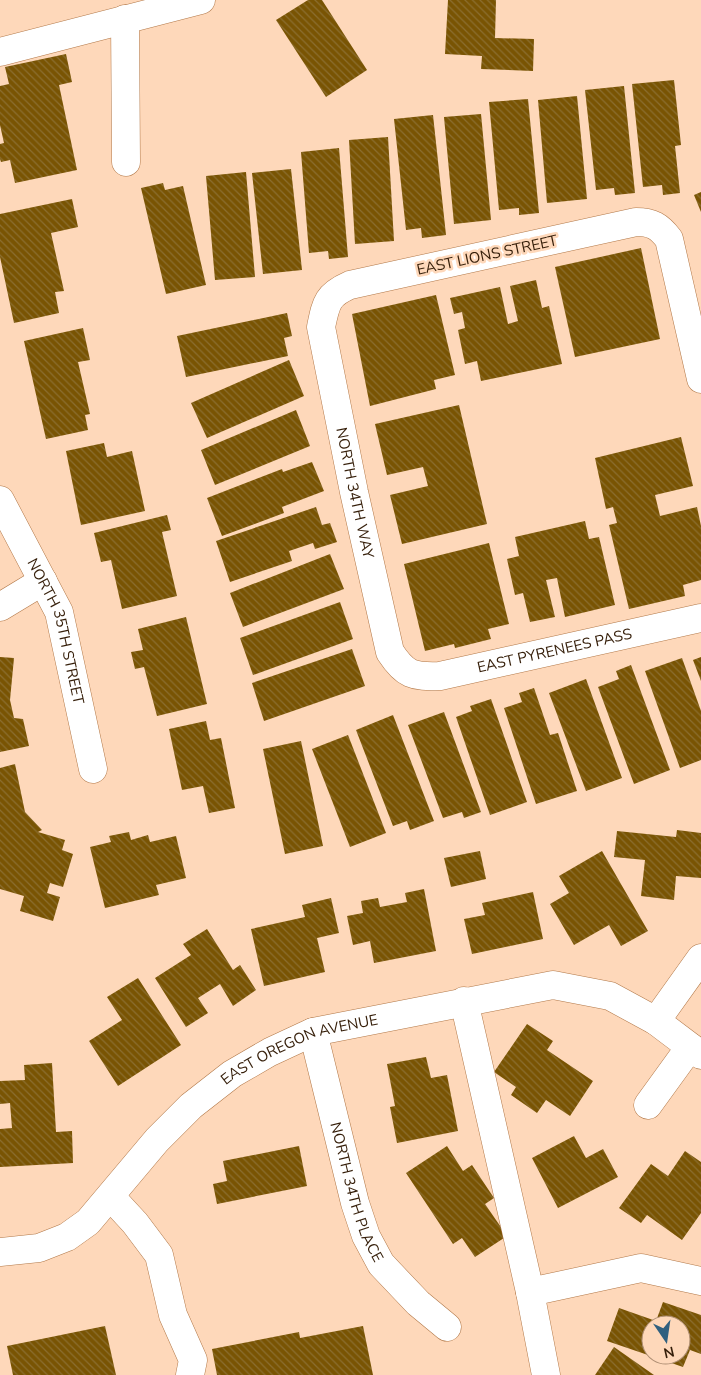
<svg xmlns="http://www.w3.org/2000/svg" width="701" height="1375" font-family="'Nunito Sans',sans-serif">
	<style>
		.building { fill: url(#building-back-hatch); fill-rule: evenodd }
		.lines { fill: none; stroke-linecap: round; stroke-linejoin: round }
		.minor-casing { stroke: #b27848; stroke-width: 29 }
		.minor { stroke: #fff; stroke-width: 28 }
		.labels { text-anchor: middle; stroke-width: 5; stroke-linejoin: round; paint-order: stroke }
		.street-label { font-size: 15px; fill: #351e09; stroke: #fed8ba }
	</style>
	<defs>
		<pattern id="building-back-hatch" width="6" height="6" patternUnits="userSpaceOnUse" patternTransform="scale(1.25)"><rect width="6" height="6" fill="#795403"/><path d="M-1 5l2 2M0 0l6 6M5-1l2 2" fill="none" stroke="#8b6e30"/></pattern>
	</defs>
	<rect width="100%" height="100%" fill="#fed8ba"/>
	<g class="building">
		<path d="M308 0H322L367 70 326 97 276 20Z"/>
		<path d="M448 0H496L495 38 534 39 533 71 481 69 482 56 445 54Z"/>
		<path d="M66 54 72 82 59 85 77 170 15 183 10 160 1 162 0 159V144L4 143 0 125V86L9 84 5 67Z"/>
		<path d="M674 80 681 145 675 146 680 193 663 195 662 185 643 187 632 84Z"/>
		<path d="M624 86 635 193 615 195 614 188 596 190 585 90Z"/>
		<path d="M577 96 587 199 547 203 538 100Z"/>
		<path d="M528 99 539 213 519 215V208L499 210 489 102Z"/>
		<path d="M481 114 491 220 454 224 444 117Z"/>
		<path d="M433 115 446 235 422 238 421 228 406 230 394 119Z"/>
		<path d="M388 137 394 241 355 244 349 140Z"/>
		<path d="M339 148 348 257 329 259 328 251 309 253 301 152Z"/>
		<path d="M291 169 302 270 263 274 252 173Z"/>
		<path d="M246 172 255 277 215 280 206 176Z"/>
		<path d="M163 183 165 190 183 186 206 285 166 294 141 188Z"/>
		<path d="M701 192V212L694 195Z"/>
		<path d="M72 199 78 227 51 233 64 291 55 292 59 313 14 323 0 257V214Z"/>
		<path d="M641 248 660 339 575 357 555 267Z"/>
		<path d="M536 280 542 308 549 306 562 364 481 381 477 361 465 364 458 330 465 328 462 312 454 314 450 298 500 287 508 324 518 321 510 286Z"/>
		<path d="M436 295 455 375 434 380 436 389 370 406 352 314Z"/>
		<path d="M287 313 292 336 284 338 288 356 186 377 177 336Z"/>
		<path d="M83 328 90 360 78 362 90 414 85 415 88 430 46 439 24 341Z"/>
		<path d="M289 360 304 396 207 438 191 403Z"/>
		<path d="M459 405 487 524 402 544 390 495 428 486 423 467 387 475 375 424Z"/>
		<path d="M296 410 310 446 215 485 201 450Z"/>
		<path d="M681 437 693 486 655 495 660 516 697 507 701 526V580L683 585 685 596 629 609 609 525 617 523 613 507 606 509 595 458Z"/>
		<path d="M104 443 107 457 132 451 145 511 81 525 66 451Z"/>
		<path d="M312 462 324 491 282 507 284 513 222 536 207 498 282 469 283 472Z"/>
		<path d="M316 507 322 525 330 523 337 542 315 549 313 543 289 551 292 561 230 582 216 541Z"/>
		<path d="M167 515 171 530 162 532 177 596 122 609 111 560 101 562 94 533Z"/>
		<path d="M585 521 589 539 599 537 615 605 565 617 557 578 546 580 555 617 530 622 523 593 515 595 507 559 519 556 515 537Z"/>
		<path d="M489 543 509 624 488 629 491 639 455 648 454 644 425 651 404 564Z"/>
		<path d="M330 554 344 589 243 627 230 593Z"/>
		<path d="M340 602 353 639 253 675 240 638Z"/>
		<path d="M186 617 207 704 157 716 144 667 135 669 131 652 143 650 138 629Z"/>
		<path d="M352 649 365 686 264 721 252 683Z"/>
		<path d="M0 657 14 658 10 700 14 718 23 719 29 746 0 752Z"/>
		<path d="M701 657V681L693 660Z"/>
		<path d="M682 658 701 711V760L680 768 645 671Z"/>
		<path d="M631 665 670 770 634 784 598 687 619 679 616 671Z"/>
		<path d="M586 679 622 778 586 791 549 693Z"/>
		<path d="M534 688 550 735 558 733 577 791 536 804 504 708 522 702 519 693Z"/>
		<path d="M491 699 527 802 490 815 456 717 472 711 470 706Z"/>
		<path d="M444 712 481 812 464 818 462 812 443 818 408 725Z"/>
		<path d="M393 715 434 821 410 830 407 821 393 826 356 730Z"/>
		<path d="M206 721 210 740 221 738 235 808 209 813 203 786 182 790 169 729Z"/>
		<path d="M348 735 386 833 350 847 312 749Z"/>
		<path d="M301 741 323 846 285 854 263 749Z"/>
		<path d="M15 764 25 812 42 830 38 832 65 840 62 850 73 854 63 887 50 883 47 893 60 897 53 921 20 911 24 896 0 889V768Z"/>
		<path d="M677 830 701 833V878L676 876 674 900 641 896 645 860 614 857 617 831 676 837Z"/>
		<path d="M129 832 131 840 148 835 150 842 176 836 186 878 156 885 159 895 105 908 90 847 111 842 109 836Z"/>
		<path d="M480 851 486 879 451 887 444 858Z"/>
		<path d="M602 851 648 931 621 946 609 925 574 945 550 904 569 893 559 876Z"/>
		<path d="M424 889 436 951 374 963 370 941 353 945 347 916 363 913 361 901 378 898 380 907 407 902 405 893Z"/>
		<path d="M533 892 543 939 472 954 464 919 485 915 482 903Z"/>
		<path d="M331 898 339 933 317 938 325 972 264 986 251 929 305 917 302 905Z"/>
		<path d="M207 929 233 970 240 965 256 990 233 1006 220 984 198 998 208 1013 186 1027 155 978 191 955 183 944Z"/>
		<path d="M138 978 181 1045 118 1086 89 1041 122 1020 107 997Z"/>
		<path d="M527 1024 553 1041 547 1050 593 1081 570 1116 546 1100 537 1113 511 1095 516 1087 494 1072Z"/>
		<path d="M426 1057 431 1078 447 1075 458 1131 397 1143 390 1107 395 1106 387 1064Z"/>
		<path d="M52 1063 56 1132 72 1131 73 1163 0 1167V1129L12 1128 10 1103 0 1104V1081L25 1080 24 1065Z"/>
		<path d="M574 1136 586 1158 603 1149 618 1177 558 1208 532 1158Z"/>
		<path d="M299 1146 307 1186 217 1204 213 1184 227 1181 223 1161Z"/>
		<path d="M447 1146 463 1171 472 1165 494 1198 485 1204 507 1236 475 1257 462 1238 453 1244 406 1173Z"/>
		<path d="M685 1151 701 1162V1213L682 1240 647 1215 641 1223 619 1208 651 1164 668 1176Z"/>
		<path d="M663 1302 701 1315V1354L690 1350 683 1367 607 1341 619 1308 656 1321ZM651 1325H681V1355H651Z"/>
		<path d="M105 1326 116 1375H13L7 1346Z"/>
		<path d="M363 1326 373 1375H217L212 1349 299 1332 300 1338Z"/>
		<path d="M614 1347 654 1375H595Z"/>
	</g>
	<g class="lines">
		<defs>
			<g id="minor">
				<path d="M125 19 126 162"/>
				<path d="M0 52 201 0"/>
				<path id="s1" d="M701 379 669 239C659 226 652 222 636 222L350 285C327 295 326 303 321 327L354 492 390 652C405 675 413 677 440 676L701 618"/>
				<path id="s2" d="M0 500 59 612 93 769"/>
				<path d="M0 607 43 581"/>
				<path d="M464 1001 530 1292 546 1375"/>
				<path d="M656 1021 701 958"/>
				<path id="s3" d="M313 1032 355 1203 366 1236 381 1264 418 1303 447 1327"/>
				<path d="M648 1105 690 1047"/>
				<path d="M111 1197 135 1223 159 1255 173 1315 193 1360 190 1375"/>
				<path id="s4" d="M0 1252 39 1248 67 1237 88 1222 157 1140 191 1106 232 1074 270 1052 313 1032 553 985 610 996 656 1021 701 1055"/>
				<path d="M530 1292 641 1268 701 1281"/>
			</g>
		</defs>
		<use href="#minor" class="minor-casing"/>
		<use href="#minor" class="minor"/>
	</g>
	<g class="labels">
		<g class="street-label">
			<text transform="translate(487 255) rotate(-12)" y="5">EAST LIONS STREET</text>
			<text dy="5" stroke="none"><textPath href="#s1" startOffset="699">NORTH 34TH WAY</textPath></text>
			<text dy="5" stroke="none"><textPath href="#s2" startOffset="144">NORTH 35TH STREET</textPath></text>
			<text dy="5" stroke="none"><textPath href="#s1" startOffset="1039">EAST PYRENEES PASS</textPath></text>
			<text dy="5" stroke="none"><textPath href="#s4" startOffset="375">EAST OREGON AVENUE</textPath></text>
			<text dy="5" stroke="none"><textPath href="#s3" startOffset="166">NORTH 34TH PLACE</textPath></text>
		</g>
	</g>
	<g transform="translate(666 1340) rotate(167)"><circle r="24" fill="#fed8ba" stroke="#ae8e73"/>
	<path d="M0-4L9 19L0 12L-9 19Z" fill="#30607f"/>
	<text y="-8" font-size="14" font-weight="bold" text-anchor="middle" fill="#351e09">N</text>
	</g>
</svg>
